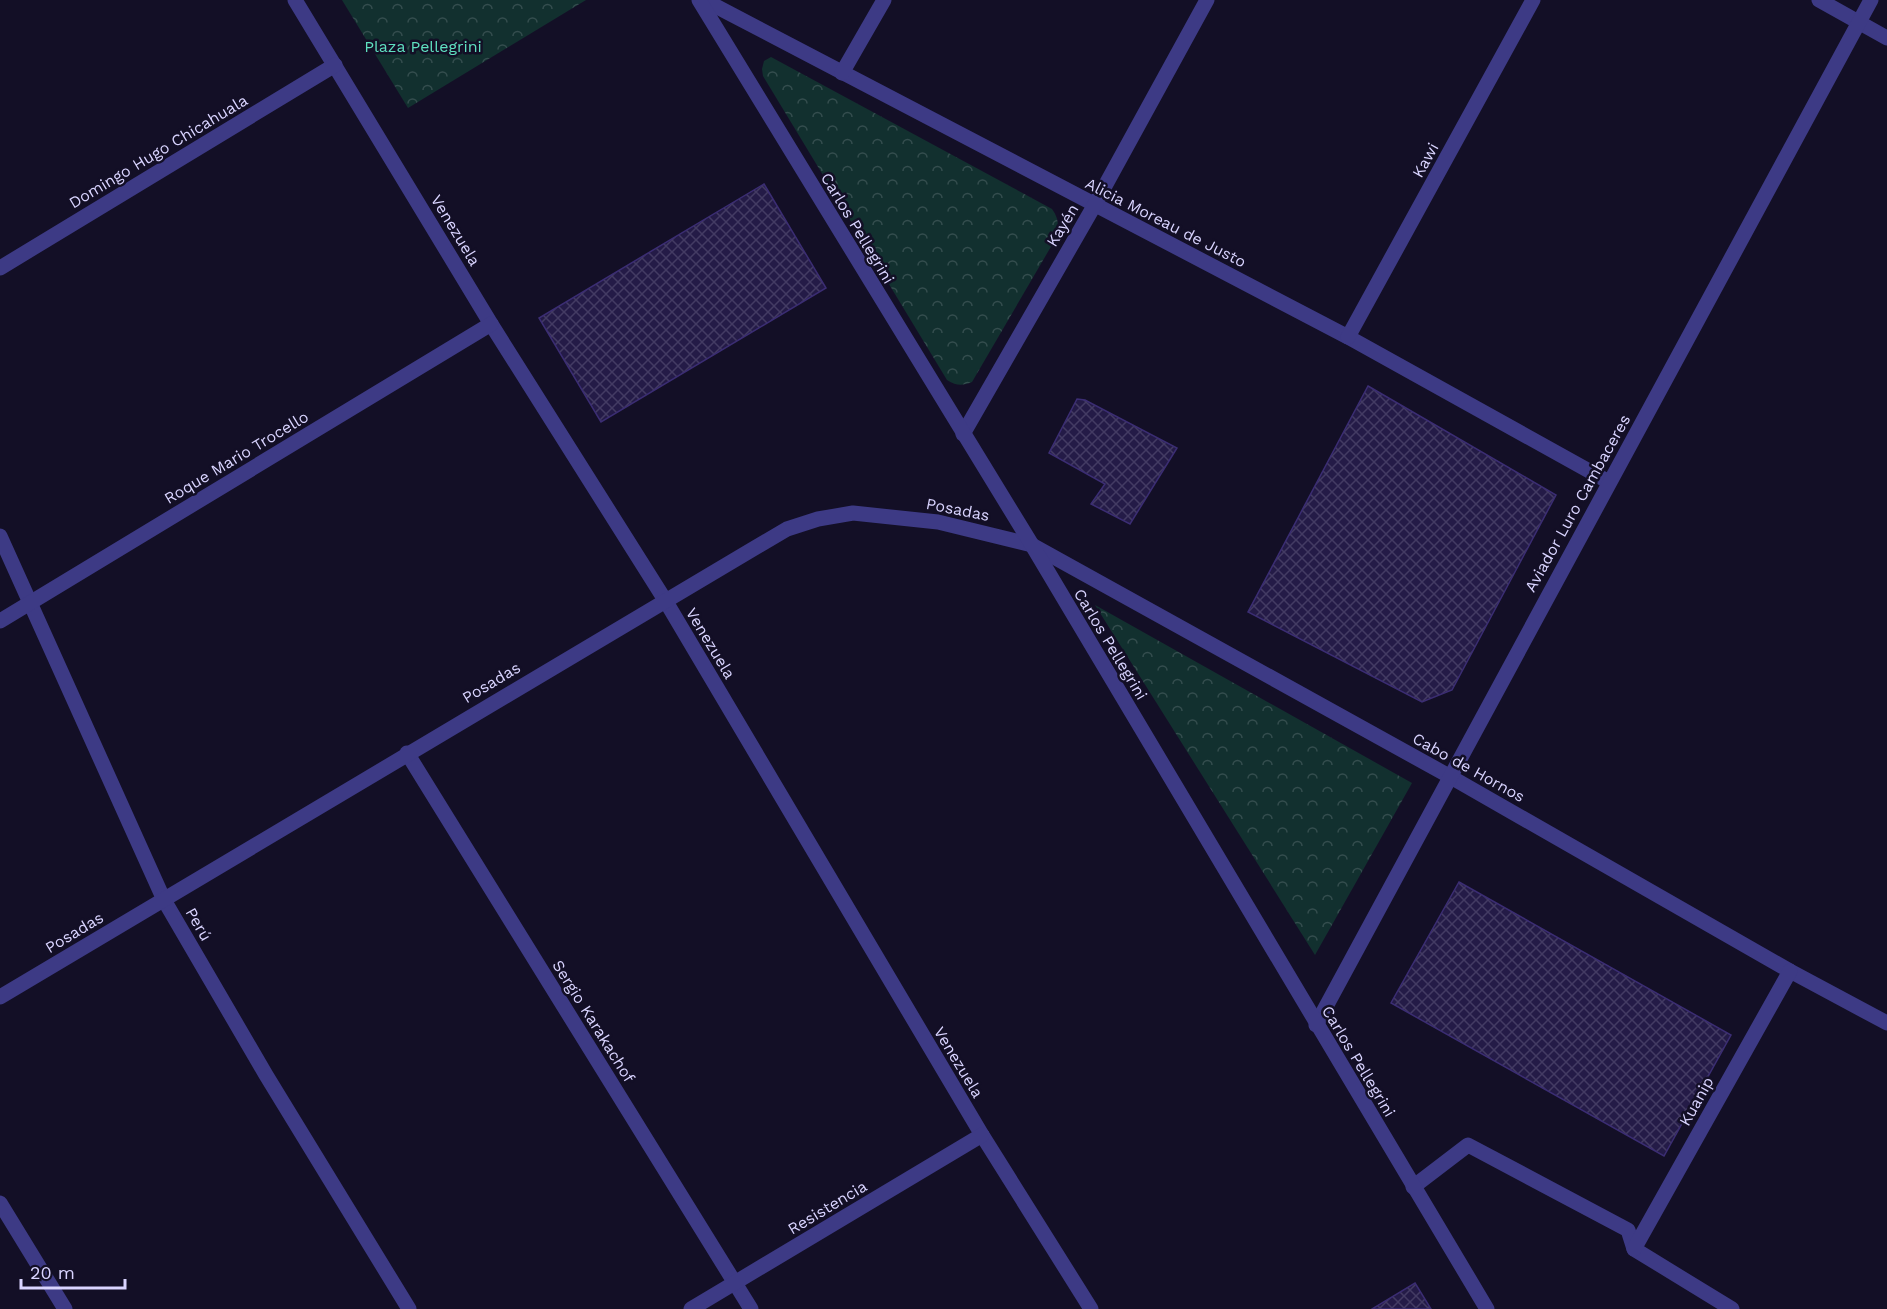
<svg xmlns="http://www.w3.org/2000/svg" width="1887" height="1309" font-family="'Work Sans',sans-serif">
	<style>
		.park { fill: url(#park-crowns) }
		.building { fill: url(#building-cross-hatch); stroke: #3b2d73; stroke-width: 1.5 }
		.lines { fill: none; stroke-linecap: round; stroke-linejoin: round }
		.service { stroke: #3d3a85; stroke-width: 15 }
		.minor { stroke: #3d3a85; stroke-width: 15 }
		.tertiary { stroke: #3d3a85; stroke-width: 15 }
		.labels { text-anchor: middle; stroke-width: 5; stroke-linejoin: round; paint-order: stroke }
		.park-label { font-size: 16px; fill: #5fe0c0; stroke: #130f26 }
		.street-label { font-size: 16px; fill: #d9d4ff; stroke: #130f26 }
	</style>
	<defs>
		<pattern id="park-crowns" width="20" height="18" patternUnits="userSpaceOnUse" patternTransform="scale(1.5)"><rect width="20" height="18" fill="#12302f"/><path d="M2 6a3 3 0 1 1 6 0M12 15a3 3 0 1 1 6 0" fill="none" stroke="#344d4e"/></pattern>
		<pattern id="building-cross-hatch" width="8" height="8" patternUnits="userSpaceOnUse" patternTransform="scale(1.5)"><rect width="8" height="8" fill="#241b47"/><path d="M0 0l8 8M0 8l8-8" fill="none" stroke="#433b63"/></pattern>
	</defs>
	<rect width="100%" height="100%" fill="#130f26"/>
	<g class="park">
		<path d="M342 0H586L408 108Z"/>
		<path d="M771 57 1052 209C1059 219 1059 226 1056 238L972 382C962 386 957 386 947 380L763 76 762 69 764 61Z"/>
		<path d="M1095 605 1412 783 1315 955Z"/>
	</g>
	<g class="building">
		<path d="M764 184 826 288 601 422 539 318Z"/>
		<path d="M1368 386 1556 495 1452 690 1422 702 1248 612Z"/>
		<path d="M1077 399 1085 400 1177 448 1130 524 1091 504 1105 484 1049 453Z"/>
		<path d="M1459 882 1731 1035 1664 1156 1391 1003Z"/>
		<path d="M1415 1283 1431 1309H1372Z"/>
	</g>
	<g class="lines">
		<path class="service" d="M1413 1187 1468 1145 1628 1230 1634 1249 1732 1309"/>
		<g class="minor">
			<path d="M295 0 491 324 665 600 982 1135 1091 1309"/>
			<path d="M704 0 1348 337 1609 482"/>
			<path d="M1819 0 1887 38"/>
			<path d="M842 73 884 0"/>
			<path d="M0 268 335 65"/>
			<path d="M1348 337 1533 0"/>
			<path d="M963 434 1094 206 1207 0"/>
			<path d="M0 536 164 900 266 1075 409 1309"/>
			<path d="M0 621 491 324"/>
			<path d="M407 753 751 1309"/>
			<path d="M0 997 753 549 787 529 818 519 853 513 938 522 1032 545 1449 776 1790 971 1887 1023"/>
			<path d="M1316 1025 1871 0"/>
			<path d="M0 1203 65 1309"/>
			<path d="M1634 1249 1790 971"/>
			<path d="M691 1309 982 1135"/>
		</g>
		<path class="tertiary" d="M699 0 1032 545 1487 1309"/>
	</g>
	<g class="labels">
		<g class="park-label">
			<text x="423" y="52">Plaza Pellegrini</text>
		</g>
		<g class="street-label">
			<text transform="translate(158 151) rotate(-31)" y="6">Domingo Hugo Chicahuala</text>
			<text transform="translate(1425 160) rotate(-61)" y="6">Kawi</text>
			<text transform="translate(1166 222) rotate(27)" y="6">Alicia Moreau de Justo</text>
			<text transform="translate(1062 225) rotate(-59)" y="6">Kayén</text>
			<text transform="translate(858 228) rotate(59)" y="6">Carlos Pellegrini</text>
			<text transform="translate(456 230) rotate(59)" y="6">Venezuela</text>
			<text transform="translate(236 457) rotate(-31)" y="6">Roque Mario Trocello</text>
			<text transform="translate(1577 503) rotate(-61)" y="6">Aviador Luro Cambaceres</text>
			<text transform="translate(958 509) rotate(11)" y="6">Posadas</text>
			<text transform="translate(711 643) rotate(59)" y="6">Venezuela</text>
			<text transform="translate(1111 644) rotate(59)" y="6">Carlos Pellegrini</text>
			<text transform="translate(491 682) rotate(-31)" y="6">Posadas</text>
			<text transform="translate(1469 767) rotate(29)" y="6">Cabo de Hornos</text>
			<text transform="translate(199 924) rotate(60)" y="6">Perú</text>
			<text transform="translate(74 932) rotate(-31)" y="6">Posadas</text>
			<text transform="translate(594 1021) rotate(58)" y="6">Sergio Karakachof</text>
			<text transform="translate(1359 1061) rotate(59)" y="6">Carlos Pellegrini</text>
			<text transform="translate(959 1062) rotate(59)" y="6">Venezuela</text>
			<text transform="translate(1696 1101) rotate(-61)" y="6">Kuanip</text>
			<text transform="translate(827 1207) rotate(-31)" y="6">Resistencia</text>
		</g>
	</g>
	<path d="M21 1279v9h104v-9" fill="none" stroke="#d9d4ff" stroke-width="3"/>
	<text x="30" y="1279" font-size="18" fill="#d9d4ff" stroke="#130f26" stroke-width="4.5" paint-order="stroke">20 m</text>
</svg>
